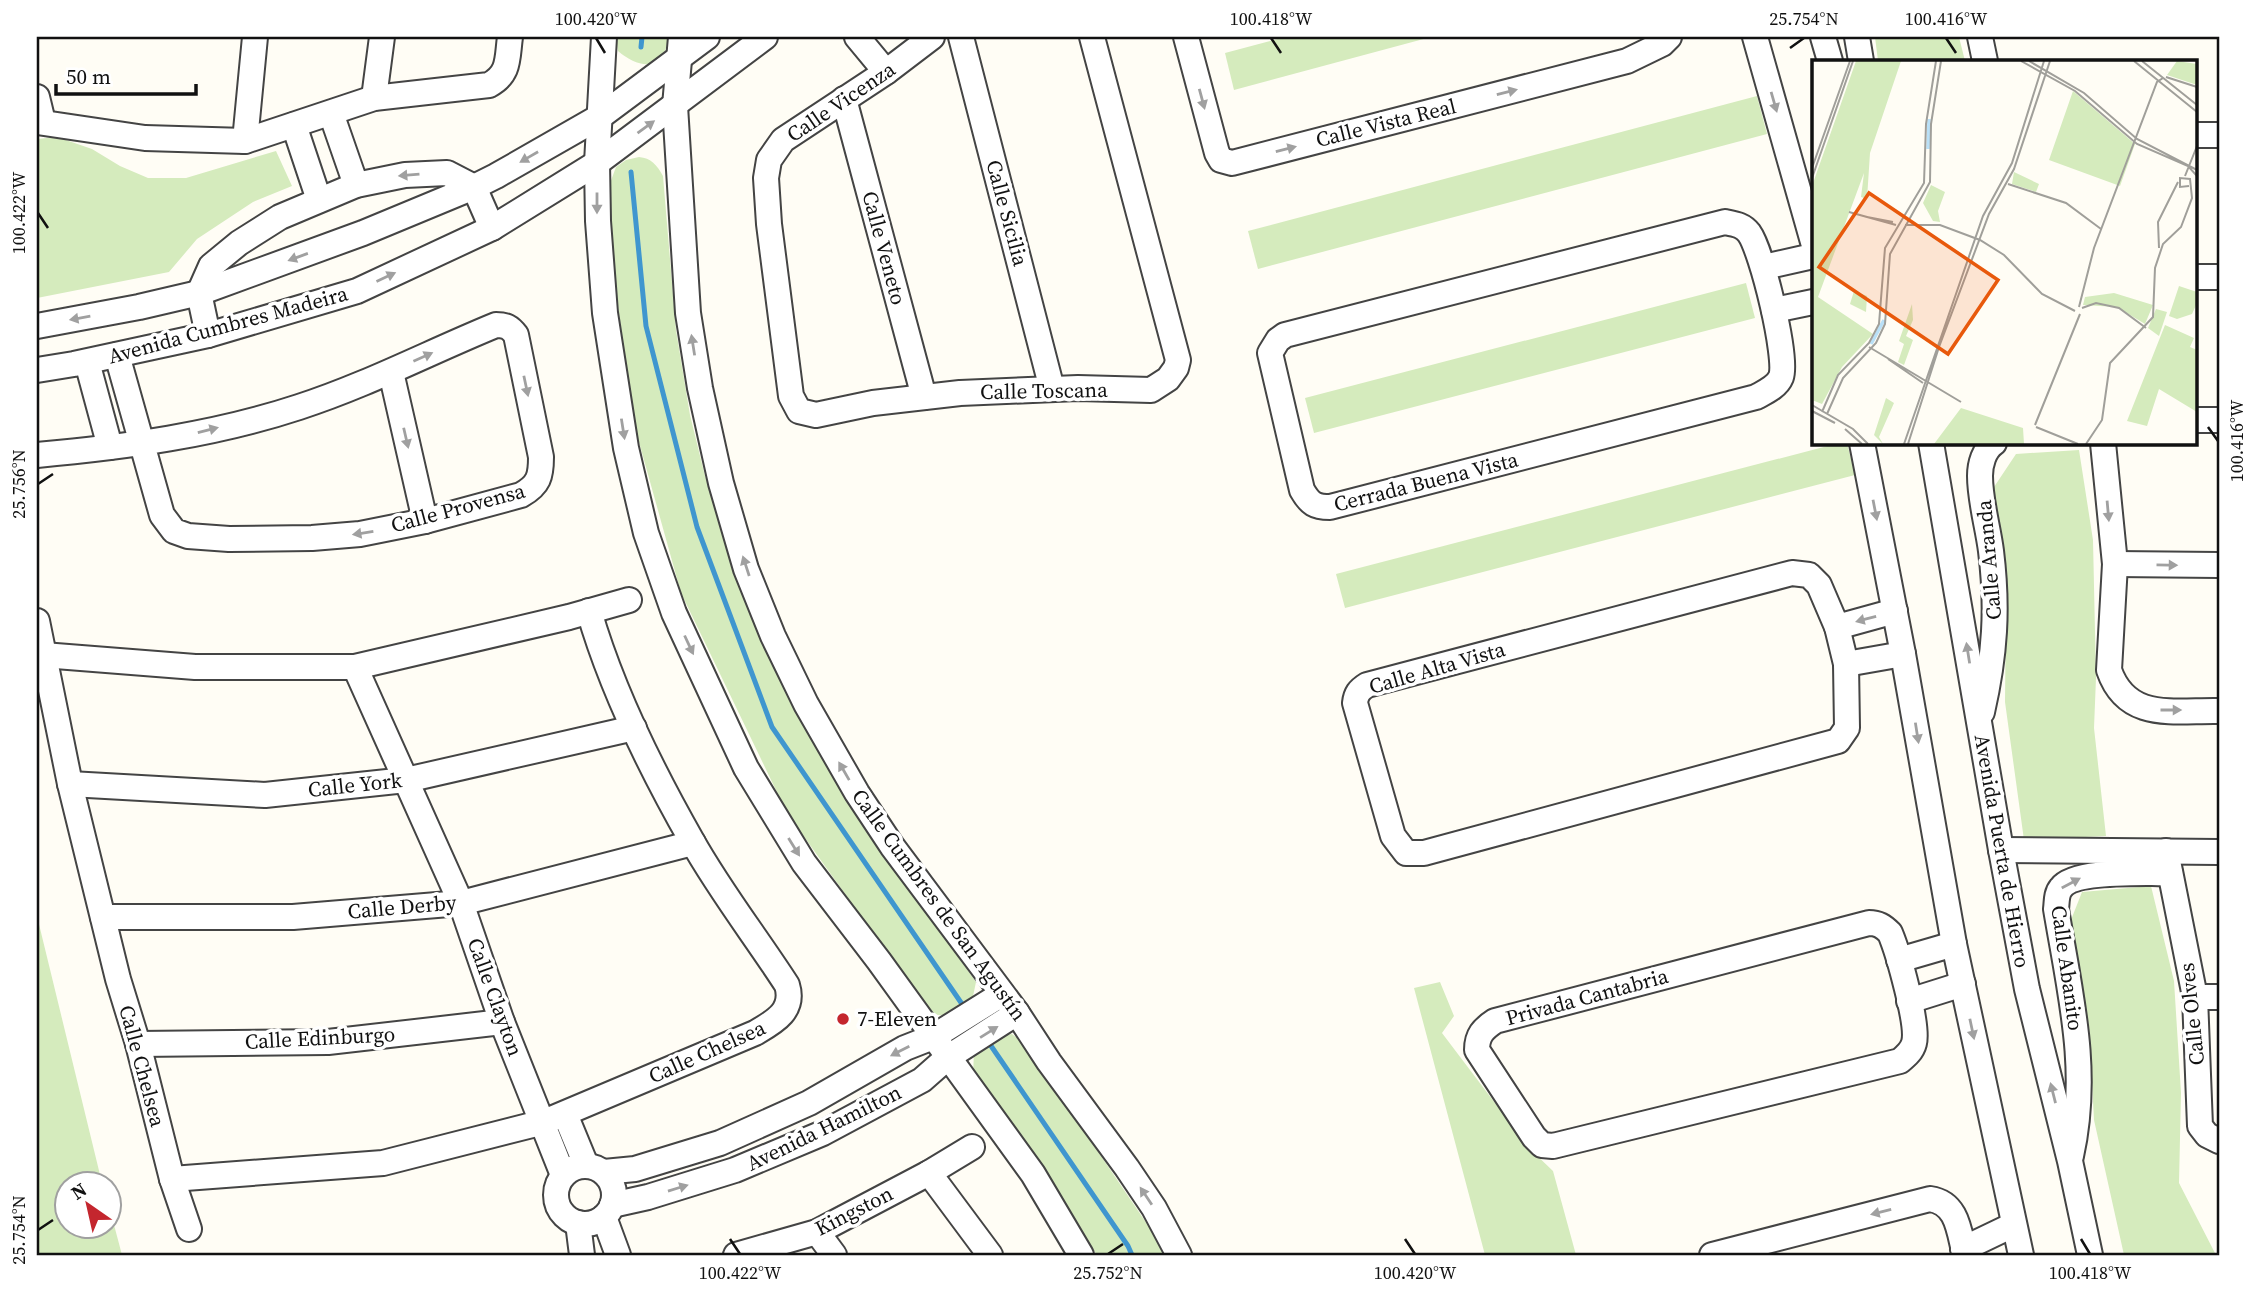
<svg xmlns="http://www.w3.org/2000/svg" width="2256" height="1292" font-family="'Source Serif 4',serif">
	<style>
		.green { fill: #d5ebbd }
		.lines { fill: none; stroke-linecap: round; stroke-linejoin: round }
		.stream { stroke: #3f96cf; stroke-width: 5 }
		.minor-casing { stroke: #444; stroke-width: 28 }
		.minor { stroke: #fff; stroke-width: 24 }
		.oneway { fill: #a0a0a0 }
		.ticks { fill: none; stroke: #111; stroke-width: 2.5 }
		.poi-dot { fill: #c4262e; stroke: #fff; stroke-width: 2.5 }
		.labels { text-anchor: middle; stroke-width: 7; stroke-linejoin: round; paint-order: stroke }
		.street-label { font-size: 21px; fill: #111; stroke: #fff }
		.poi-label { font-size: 21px; fill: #111; stroke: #fff; text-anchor: start }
		.inset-river { fill: none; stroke: #b9e0f7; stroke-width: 3.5 }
		.inset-road { fill: none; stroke: #a09f9a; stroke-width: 2 }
		.view { fill: #e8590c; fill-opacity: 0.15; stroke: #e8590c; stroke-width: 3.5 }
		.inset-edge { fill: none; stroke: #111; stroke-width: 3.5 }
		.neatline { fill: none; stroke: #111; stroke-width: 2.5 }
		.ticks-label { font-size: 18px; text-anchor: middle; fill: #111 }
	</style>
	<rect width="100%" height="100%" fill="#fffdf5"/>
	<g class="green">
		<path d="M616 37H668C665 71 640 70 618 51Z"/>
		<path d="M1285 37H1431L1234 90 1225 53Z"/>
		<path d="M1875 37H1959L1965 61H1878Z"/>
		<path d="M1757 96 1767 134 1258 269 1248 231Z"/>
		<path d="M57 137 92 149 120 166 148 178H186L276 151 292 186 253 202 197 239 169 272 37 298V139Z"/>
		<path d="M639 157C651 158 657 165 663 176L676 330 690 415 705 476 775 670 867 828 976 982 972 1001 955 1017 931 1014 787 813 681 593 632 417 613 265 609 186 616 167 626 160Z"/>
		<path d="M1746 283 1755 318 1314 433 1305 398Z"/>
		<path d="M1839 443H1847L1855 475 1345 608 1336 574Z"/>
		<path d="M2079 450 2093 540 2096 678 2094 728 2106 836 2024 840 2005 702 2006 600 1992 490 2016 454Z"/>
		<path d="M2151 886 2174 981 2181 1093 2179 1183 2216 1255H2124L2094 1120 2089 1026 2069 925 2082 892Z"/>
		<path d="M37 916 102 1183 66 1184V1226H108L109 1206 122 1255H37Z"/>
		<path d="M1440 982 1454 1016 1442 1033 1529 1148 1553 1171 1576 1255H1485L1414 988Z"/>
		<path d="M1012 1034 1026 1045 1168 1255H1097L973 1076 974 1051 995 1036Z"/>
	</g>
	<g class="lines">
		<g class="stream">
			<path d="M641 47 642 37"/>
			<path d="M631 172 646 326 697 527 772 727 962 1004"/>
			<path d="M987 1040 1128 1246 1132 1255"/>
		</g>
		<defs>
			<g id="minor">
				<path d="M604 37 597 163 598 221 605 313 626 448 646 533 674 613 746 768 804 863 879 961 1033 1174 1081 1255"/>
				<path d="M681 37 675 106 688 313 700 388 721 483 746 569 773 636 806 704 857 793 892 846 1017 1013 1049 1062 1127 1168 1154 1208 1179 1255"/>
				<path d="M857 37 886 72"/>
				<path d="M932 37 886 72 783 140 769 160 766 178 769 224 791 396 799 411 816 415 873 403 960 393 1078 388 1151 390 1168 379 1176 368 1178 360 1092 37"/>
				<path d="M961 37 1052 389"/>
				<path d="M1186 37 1217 153 1221 160 1232 163 1627 61 1662 44 1669 37"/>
				<path d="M1755 37 1813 242"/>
				<path d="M1823 37 1830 61"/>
				<path d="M1857 37 1861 61"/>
				<path d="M1980 37 1985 61"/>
				<path d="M37 97 43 122"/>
				<path d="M374 98 382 37"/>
				<path d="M844 99 924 397"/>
				<path d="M331 113 356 185"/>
				<path d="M37 122 145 138 245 141 374 98 489 85C510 74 507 58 510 37"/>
				<path d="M294 125 319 200"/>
				<path d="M2195 135H2219"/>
				<path d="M245 141 255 37"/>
				<path d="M1725 222C1735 224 1743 225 1749 233 1762 251 1788 358 1781 377 1777 387 1765 392 1756 397L1330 507C1315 507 1310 504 1302 490L1270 353 1278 340 1285 335Z"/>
				<path d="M1764 267 1813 256"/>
				<path d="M2195 277H2219"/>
				<path d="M1774 310 1813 302"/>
				<path d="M37 326 139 307 199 293 363 233 474 187 496 176 601 116 707 37"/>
				<path d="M208 335 199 293 211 266 239 243 280 217 356 185 405 175 447 173 474 187 492 228"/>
				<path d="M87 362 110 447"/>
				<path d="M37 370 74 364 208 335 357 291 492 228 597 163 765 37"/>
				<path d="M391 372 425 521"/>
				<path d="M2195 420H2219"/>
				<path d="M1862 443 1903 654 1954 944 2021 1255"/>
				<path d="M1931 443 2001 850 2027 989 2070 1161 2090 1255"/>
				<path d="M2103 443 2115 564 2109 670C2127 722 2174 710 2219 711"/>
				<path d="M37 455C125 447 214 435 299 407 367 385 430 352 496 325 506 325 510 327 516 335L541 457C541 476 539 485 521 495L425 521 360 534 312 538 229 539 188 536 174 531 162 515 117 355"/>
				<path d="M2115 564 2219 565"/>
				<path d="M1792 573 1809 575 1819 585 1837 627 1846 664 1847 728 1838 741 1424 853H1406L1393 836 1355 703C1356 694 1359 690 1367 685Z"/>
				<path d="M37 621 70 784 118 979 138 1044 172 1179 189 1229"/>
				<path d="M1837 627 1895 611"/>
				<path d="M43 655 195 667H355L569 617 629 600"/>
				<path d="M1846 664 1903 654"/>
				<path d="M355 667 461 903 502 1022 563 1175"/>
				<path d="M1982 712C1995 655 1998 608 1991 551 1988 527 1980 501 1980 476 1980 464 1984 450 1994 443"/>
				<path d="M70 784 265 795 406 780 634 728"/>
				<path d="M2001 850 2219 852"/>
				<path d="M2166 851 2195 997 2200 1126 2207 1135 2219 1141"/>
				<path d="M103 917H293L461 903 693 843"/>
				<path d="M1869 923C1878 923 1883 926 1890 933 1898 952 1919 1025 1914 1043 1912 1051 1906 1056 1900 1061L1553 1146 1542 1145 1534 1137 1477 1050C1477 1035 1483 1029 1495 1021Z"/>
				<path d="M1899 960 1954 944"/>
				<path d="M2195 997H2219"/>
				<path d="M1909 1001 1963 984"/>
				<path d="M138 1044 328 1042 502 1022"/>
				<path d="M565 1114 586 1165"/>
				<path d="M2071 1156C2090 1071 2070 993 2056 909 2057 902 2056 894 2061 888 2075 869 2147 874 2170 873"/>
				<circle cx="585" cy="1195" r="29"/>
				<path d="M604 1172 635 1169 720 1143 809 1103 905 1048 933 1037 1002 994"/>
				<path d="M929 1173 990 1255"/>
				<path d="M172 1179 383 1163 544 1122 755 1033C774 1022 795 1011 787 985 756 937 720 891 692 841 651 769 612 691 589 611"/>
				<path d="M612 1205 648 1197 735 1170 823 1133 922 1080 947 1058 1017 1013"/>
				<path d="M604 1217 618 1255"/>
				<path d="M578 1223 582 1255"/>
				<path d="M817 1232 834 1255"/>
				<path d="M1963 1249 2013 1225"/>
				<path d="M736 1255 817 1232 929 1173 972 1147"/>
				<path d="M1712 1255 1930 1199C1958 1203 1959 1232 1965 1255"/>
			</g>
		</defs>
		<use href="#minor" class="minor-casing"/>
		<use href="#minor" class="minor"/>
	</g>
	<defs><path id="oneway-solid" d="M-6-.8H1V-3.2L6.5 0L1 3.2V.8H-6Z" transform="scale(1.75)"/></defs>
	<g class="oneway">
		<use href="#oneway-solid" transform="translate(1507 92) rotate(-14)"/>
		<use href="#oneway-solid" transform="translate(1202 99) rotate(75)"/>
		<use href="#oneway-solid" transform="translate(1774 102) rotate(74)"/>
		<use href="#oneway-solid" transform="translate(646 127) rotate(-36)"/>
		<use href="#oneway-solid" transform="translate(1286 149) rotate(-14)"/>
		<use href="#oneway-solid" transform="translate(529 157) rotate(150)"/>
		<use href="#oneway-solid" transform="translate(409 175) rotate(175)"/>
		<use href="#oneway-solid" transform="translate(597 203) rotate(90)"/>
		<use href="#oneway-solid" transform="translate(298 257) rotate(160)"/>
		<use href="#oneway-solid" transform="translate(386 277) rotate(-25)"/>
		<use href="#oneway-solid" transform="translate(80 318) rotate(170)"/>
		<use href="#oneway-solid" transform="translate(693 345) rotate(-99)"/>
		<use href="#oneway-solid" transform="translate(423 357) rotate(-24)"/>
		<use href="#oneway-solid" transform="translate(526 386) rotate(78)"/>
		<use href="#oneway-solid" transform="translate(623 429) rotate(81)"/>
		<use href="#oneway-solid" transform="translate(208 430) rotate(-14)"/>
		<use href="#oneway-solid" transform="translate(406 438) rotate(77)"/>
		<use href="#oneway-solid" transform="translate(1875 510) rotate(79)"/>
		<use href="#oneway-solid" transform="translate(2108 511) rotate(85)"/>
		<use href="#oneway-solid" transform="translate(363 533) rotate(171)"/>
		<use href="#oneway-solid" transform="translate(2167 565) rotate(1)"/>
		<use href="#oneway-solid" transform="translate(746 566) rotate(-108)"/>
		<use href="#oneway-solid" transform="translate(1866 619) rotate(165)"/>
		<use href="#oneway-solid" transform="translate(689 645) rotate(65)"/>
		<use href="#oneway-solid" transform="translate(1968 653) rotate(-99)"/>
		<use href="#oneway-solid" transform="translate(2171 710)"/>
		<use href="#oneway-solid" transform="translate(1917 733) rotate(81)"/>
		<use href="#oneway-solid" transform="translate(844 771) rotate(-120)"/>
		<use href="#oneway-solid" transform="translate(794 847) rotate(58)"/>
		<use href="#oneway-solid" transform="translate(2071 883) rotate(-28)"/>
		<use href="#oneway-solid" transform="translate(1972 1029) rotate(78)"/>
		<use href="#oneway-solid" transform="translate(989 1032) rotate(-32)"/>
		<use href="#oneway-solid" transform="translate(900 1051) rotate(153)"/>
		<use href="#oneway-solid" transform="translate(2053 1093) rotate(-104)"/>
		<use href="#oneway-solid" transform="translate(678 1188) rotate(-17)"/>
		<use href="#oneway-solid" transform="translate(1146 1196) rotate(-124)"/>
		<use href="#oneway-solid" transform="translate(1881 1212) rotate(166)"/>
	</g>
	<path class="ticks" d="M596 38 605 53M1271 38 1281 53M1946 38 1956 53M1790 48 1804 38M38 213 48 228M2208 427 2218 441M38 484 53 474M38 1230 53 1220M730 1239 740 1254M1405 1239 1415 1254M2081 1239 2090 1254M1108 1254 1123 1244"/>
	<circle class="poi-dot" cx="843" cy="1019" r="7"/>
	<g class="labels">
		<g class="street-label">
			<text transform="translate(841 102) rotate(-34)" y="7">Calle Vicenza</text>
			<text transform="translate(1386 123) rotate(-14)" y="7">Calle Vista Real</text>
			<text transform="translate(1007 213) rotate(75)" y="7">Calle Sicilia</text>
			<text transform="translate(884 248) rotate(75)" y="7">Calle Veneto</text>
			<text transform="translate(228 325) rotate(-15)" y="7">Avenida Cumbres Madeira</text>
			<text transform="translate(1044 391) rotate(-1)" y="7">Calle Toscana</text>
			<text transform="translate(1426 482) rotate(-14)" y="7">Cerrada Buena Vista</text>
			<text transform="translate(458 508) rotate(-15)" y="7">Calle Provensa</text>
			<text transform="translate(1989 560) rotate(-95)" y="7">Calle Aranda</text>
			<text transform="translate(1437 668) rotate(-16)" y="7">Calle Alta Vista</text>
			<text transform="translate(355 785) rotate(-6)" y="7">Calle York</text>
			<text transform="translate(2002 851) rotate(80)" y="7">Avenida Puerta de Hierro</text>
			<text transform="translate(939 905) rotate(54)" y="7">Calle Cumbres de San Agustín</text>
			<text transform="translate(402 907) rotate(-5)" y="7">Calle Derby</text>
			<text transform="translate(2067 968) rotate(82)" y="7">Calle Abanito</text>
			<text transform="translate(495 997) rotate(70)" y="7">Calle Clayton</text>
			<text transform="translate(1587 997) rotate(-15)" y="7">Privada Cantabria</text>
			<text transform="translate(2192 1014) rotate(-96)" y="7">Calle Olves</text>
			<text transform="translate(320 1038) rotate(-3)" y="7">Calle Edinburgo</text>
			<text transform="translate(707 1052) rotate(-24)" y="7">Calle Chelsea</text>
			<text transform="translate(142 1066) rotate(75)" y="7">Calle Chelsea</text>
			<text transform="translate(824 1128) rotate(-26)" y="7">Avenida Hamilton</text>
			<text transform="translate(854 1211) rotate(-27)" y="7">Kingston</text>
		</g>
		<g class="poi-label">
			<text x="857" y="1026">7-Eleven</text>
		</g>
	</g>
	<g transform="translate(1812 60)">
		<rect width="385" height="385" fill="#fffdf5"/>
		<path d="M44 1H89L58 93 55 139 49 137 52 113 6 237 61 274 30 307 10 344 0 340V126ZM365 1 385 4V25L355 15ZM261 31 323 84 308 126 237 100ZM202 112 227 124 224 132 200 124ZM119 125 133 132 126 151 128 162 121 161 111 143ZM367 226 385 232V243L380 254 365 259 357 256ZM42 231 55 236 54 252 38 244ZM302 233 341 245 333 264 305 247 271 245 273 237ZM100 244 101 260 94 276 101 280 92 305 86 302 92 284 87 281ZM344 249 355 252 347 276 336 268ZM353 265 382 278 378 287 385 290V352L347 329 335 366 315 361ZM74 338 82 343 67 377 71 384 62 375ZM149 348 211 368 212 384H122Z" fill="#d5ebbd"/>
		<path class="inset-river" d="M116 89 117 59M59 284 72 260"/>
		<path class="inset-road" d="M209 1 263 31 325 84 376 106 385 116M217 1 272 33 325 79 385 110M322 1 385 52M330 1 385 45M354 17 385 27M0 108 38 1M373 116 385 86M0 118 41 1M196 124 254 143 289 169M37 152 84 165M55 157 81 162M93 165H128L168 180 192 195 230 234 263 251M347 188 346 162 366 122M267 247 282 188 345 22 351 18M270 248 284 243 307 248 334 268M57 287 149 342M76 299 111 323M0 345 41 369 56 384M0 351 23 363M10 352 26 315 57 283 67 264 73 188 112 123 114 64 124 1M15 354 31 318 64 283 73 264 78 194 118 122 119 64 129 1M223 365 268 254M224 367 266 384M33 369 50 384M92 384 171 156 200 103 232 1M96 384 127 287 177 154 202 109 238 1M274 384 290 360 298 303 341 257 343 208 351 184 369 167 380 138 378 119 368 118V127L377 126"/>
		<path class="view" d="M57 133 186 220 136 294 7 207Z"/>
		<rect width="385" height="385" class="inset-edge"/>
	</g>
	<rect width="2256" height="1292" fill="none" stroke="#ffffff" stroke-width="77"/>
	<g transform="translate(88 1205) rotate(326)"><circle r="33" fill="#ffffff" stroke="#a0a0a0" stroke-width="2"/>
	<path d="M0-5L12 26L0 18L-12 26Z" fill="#c4262e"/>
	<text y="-10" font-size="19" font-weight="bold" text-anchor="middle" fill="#111111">N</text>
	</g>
	<path d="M56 84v10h140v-10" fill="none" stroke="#111111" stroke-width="3.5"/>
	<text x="66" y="84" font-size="21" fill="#111111" stroke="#ffffff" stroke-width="5" paint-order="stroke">50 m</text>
	<rect x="38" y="38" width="2180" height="1216" class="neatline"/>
	<g class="ticks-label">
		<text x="596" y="25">100.420°W</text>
		<text x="1271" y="25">100.418°W</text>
		<text x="1804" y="25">25.754°N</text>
		<text x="1946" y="25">100.416°W</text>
		<text transform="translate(19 213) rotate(-90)" y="6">100.422°W</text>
		<text transform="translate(2237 441) rotate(-90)" y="6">100.416°W</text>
		<text transform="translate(19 484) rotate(-90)" y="6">25.756°N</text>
		<text transform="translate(19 1230) rotate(-90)" y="6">25.754°N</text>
		<text x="740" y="1279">100.422°W</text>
		<text x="1108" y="1279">25.752°N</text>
		<text x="1415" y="1279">100.420°W</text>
		<text x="2090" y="1279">100.418°W</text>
	</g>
</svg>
